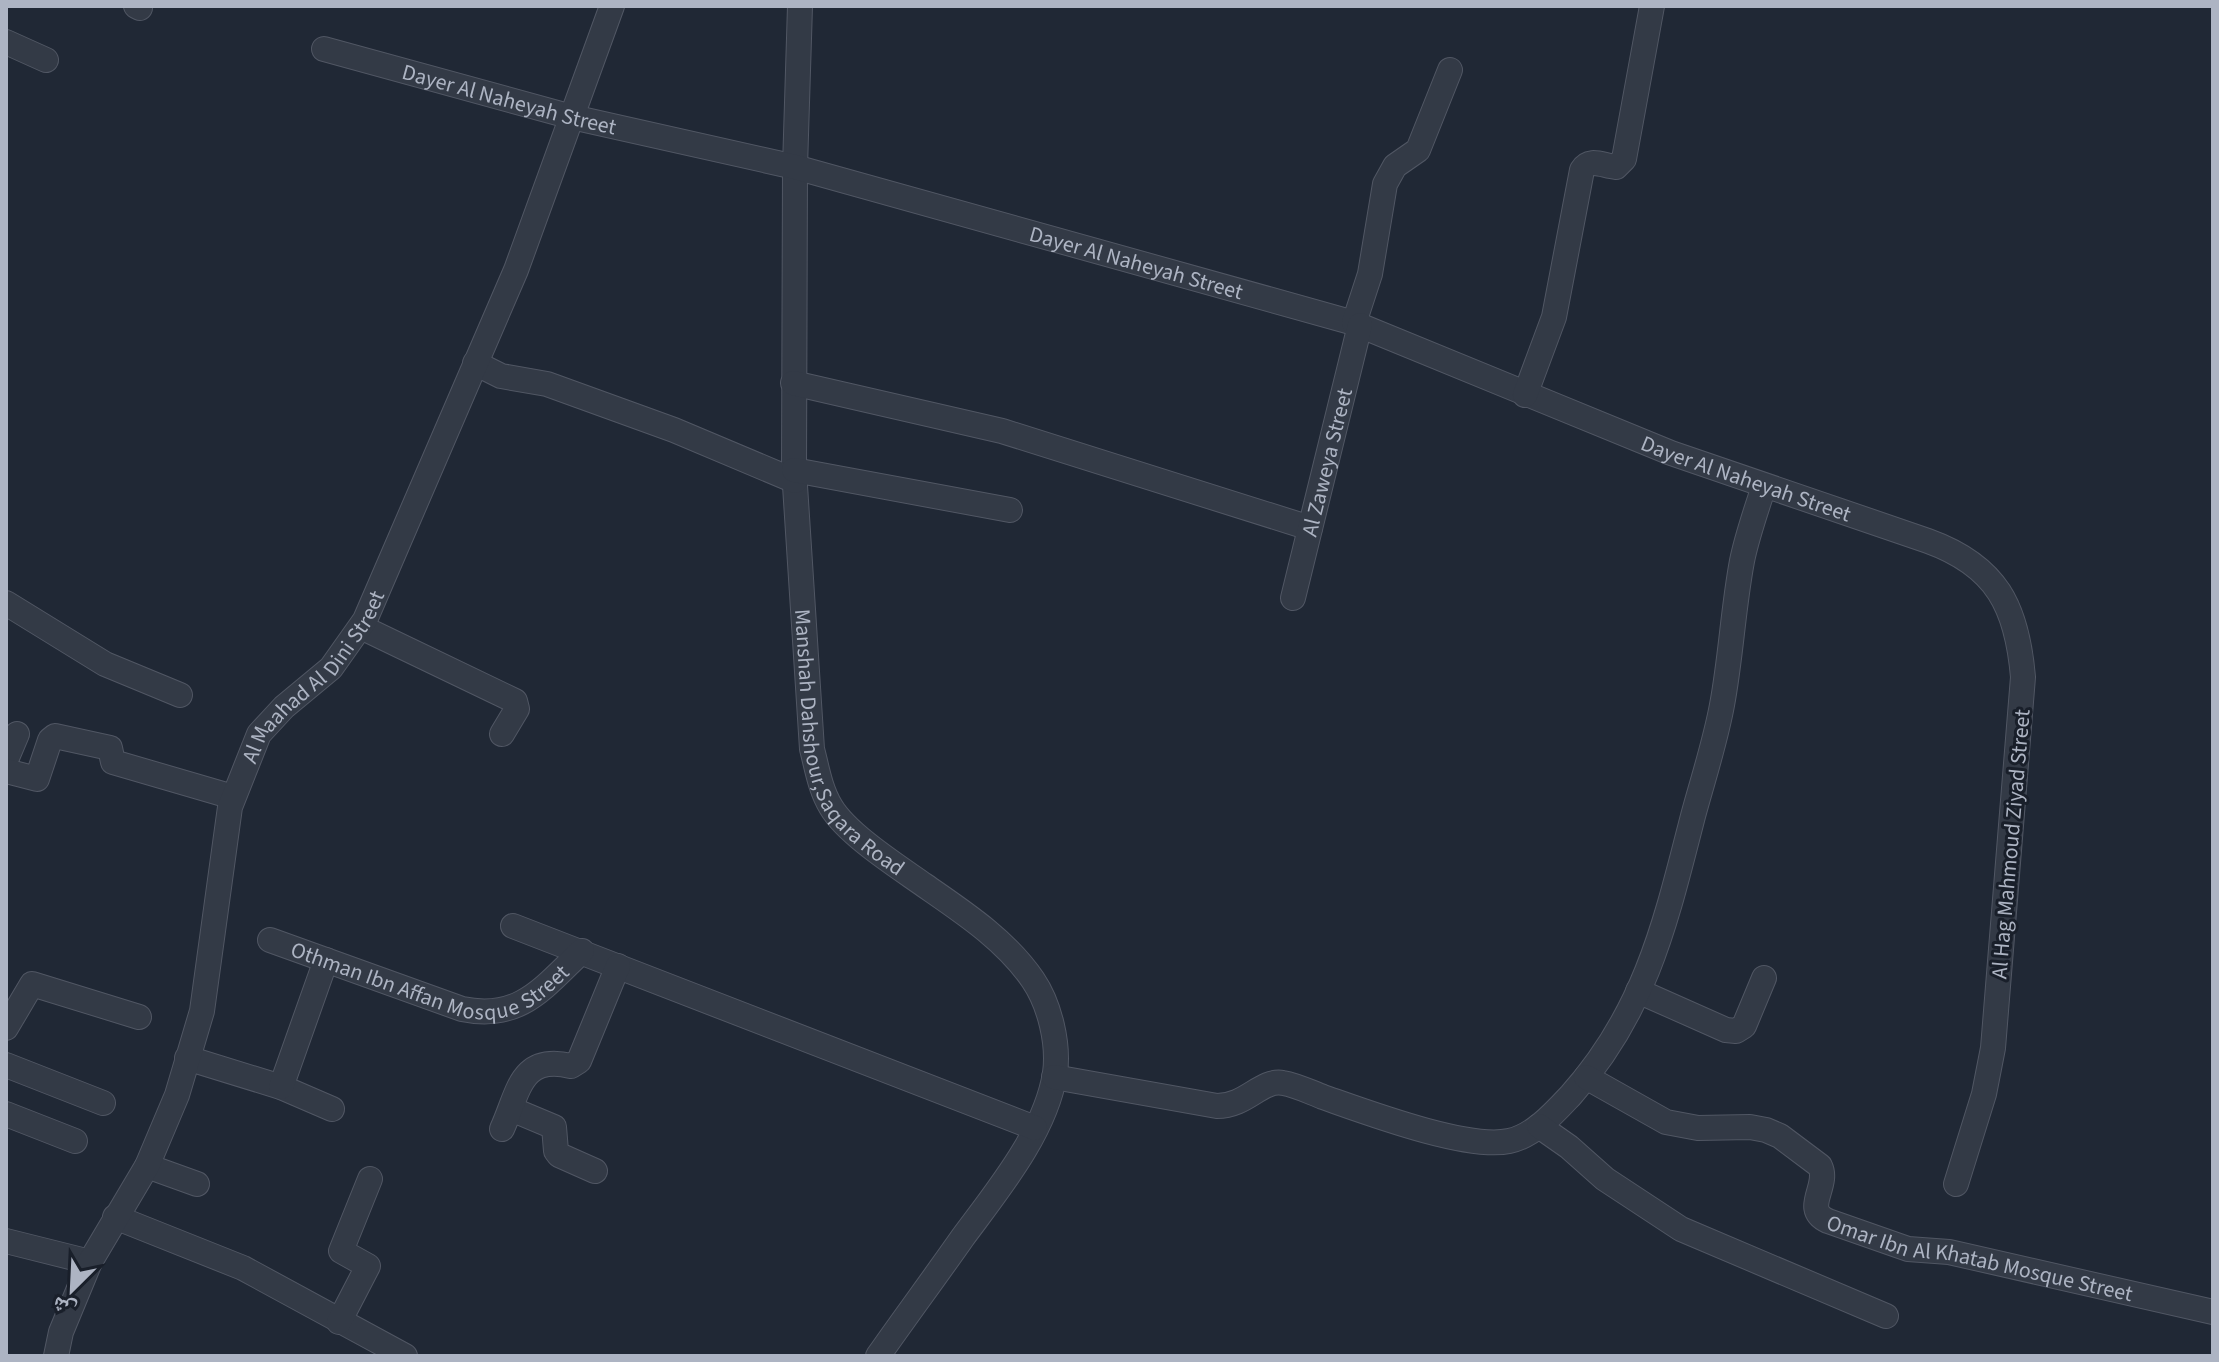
<svg xmlns="http://www.w3.org/2000/svg" width="2219" height="1362" font-family="'Source Sans 3','Noto Naskh Arabic',sans-serif">
	<style>
		.lines { fill: none; stroke-linecap: round; stroke-linejoin: round }
		.minor-casing { stroke: #515764; stroke-width: 26 }
		.minor { stroke: #333a46; stroke-width: 24 }
		.labels { text-anchor: middle; stroke-width: 6; stroke-linejoin: round; paint-order: stroke }
		.street-label { font-size: 22px; fill: #adb4c3; stroke: #191f2a }
	</style>
	<rect width="100%" height="100%" fill="#202835"/>
	<g class="lines">
		<defs>
			<g id="minor">
				<path d="M136 6 140 8"/>
				<path id="s1" d="M800 6 795 167 794 470 812 749C817 768 820 789 831 807 847 834 897 866 924 885 963 912 1006 940 1033 980 1050 1005 1059 1044 1055 1073 1046 1132 997 1191 963 1237 935 1277 906 1316 878 1356"/>
				<path d="M6 42 46 60"/>
				<path id="s2" d="M324 49 572 117 795 167 1354 323 1671 453 1928 541C1997 566 2017 607 2023 677L1993 1048 1984 1094 1956 1184"/>
				<path d="M1354 323 1370 274 1385 184 1395 166 1418 150 1450 70"/>
				<path d="M475 363 501 376 547 384 674 430 795 481"/>
				<path d="M793 383 1002 431 1310 528"/>
				<path d="M1525 395 1554 317 1582 170C1590 157 1603 166 1616 167L1624 159 1652 6"/>
				<path d="M794 470 1010 510"/>
				<path id="s3" d="M1293 598 1360 325"/>
				<path d="M6 603 105 664 180 695"/>
				<path d="M361 627 515 701 517 709 502 734"/>
				<path d="M6 760 17 734"/>
				<path d="M6 771 37 779 50 740 55 736 110 748 113 762 233 797"/>
				<path d="M513 926 1035 1128"/>
				<path id="s4" d="M270 940 462 1009C520 1021 543 988 582 951"/>
				<path d="M1638 991 1726 1030 1736 1031 1744 1026 1764 978"/>
				<path d="M6 1028 32 984 139 1017"/>
				<path d="M187 1058 281 1087 332 1109"/>
				<path d="M6 1065 103 1103"/>
				<path d="M1054 1077 1217 1106C1247 1106 1261 1079 1283 1083 1296 1085 1310 1092 1323 1097 1366 1112 1467 1150 1509 1141 1534 1136 1555 1112 1571 1095 1646 1011 1666 921 1693 816 1703 779 1715 743 1722 705 1731 657 1733 609 1742 561 1747 536 1756 511 1764 486"/>
				<path id="s5" d="M1586 1077 1666 1122 1698 1128 1750 1127 1766 1130 1780 1136 1820 1166C1830 1186 1801 1209 1828 1221L1908 1249 1949 1252 2213 1312"/>
				<path d="M281 1087 326 960"/>
				<path d="M511 1109 554 1127 556 1151 559 1155 595 1171"/>
				<path d="M6 1114 75 1141"/>
				<path d="M1539 1126 1569 1147 1605 1179 1681 1229 1886 1316"/>
				<path d="M502 1129C519 1092 520 1054 571 1066L579 1061 618 966"/>
				<path d="M147 1166 197 1184"/>
				<path d="M115 1217 243 1268 405 1356"/>
				<path d="M6 1241 90 1262"/>
				<path d="M339 1322 368 1266 341 1251 370 1179"/>
				<path id="s6" d="M56 1356 61 1332 90 1262 147 1166 177 1095 202 1011 230 807 259 734 284 707 331 668 365 620 516 270 612 6"/>
			</g>
		</defs>
		<use href="#minor" class="minor-casing"/>
		<use href="#minor" class="minor"/>
	</g>
	<g class="labels">
		<g class="street-label">
			<text dy="8" stroke="none"><textPath href="#s2" startOffset="192">Dayer Al Naheyah Street</textPath></text>
			<text dy="8" stroke="none"><textPath href="#s2" startOffset="840">Dayer Al Naheyah Street</textPath></text>
			<text dy="8" stroke="none"><textPath href="#s3" startOffset="140">Al Zaweya Street</textPath></text>
			<text dy="8" stroke="none"><textPath href="#s2" startOffset="1488">Dayer Al Naheyah Street</textPath></text>
			<text dy="8" stroke="none"><textPath href="#s6" startOffset="740">Al Maahad Al Dini Street</textPath></text>
			<text dy="8" stroke="none"><textPath href="#s1" startOffset="752">Manshah Dahshour,Saqara Road</textPath></text>
			<text transform="translate(2010 844) rotate(-85)" y="8">Al Hag Mahmoud Ziyad Street</text>
			<text dy="8" stroke="none"><textPath href="#s4" startOffset="172">Othman Ibn Affan Mosque Street</textPath></text>
			<text dy="8" stroke="none"><textPath href="#s5" startOffset="476">Omar Ibn Al Khatab Mosque Street</textPath></text>
		</g>
	</g>
	<rect width="2219" height="1362" fill="none" stroke="#adb4c3" stroke-width="16"/>
	<g transform="translate(72 1290) rotate(204)" stroke="#191f2a" stroke-width="6" paint-order="stroke">
	<path d="M0-6L14 30L0 20L-14 30Z" fill="#adb4c3"/>
	<text y="-12" font-size="22" font-weight="bold" text-anchor="middle" fill="#adb4c3">ش</text>
	</g>
</svg>
